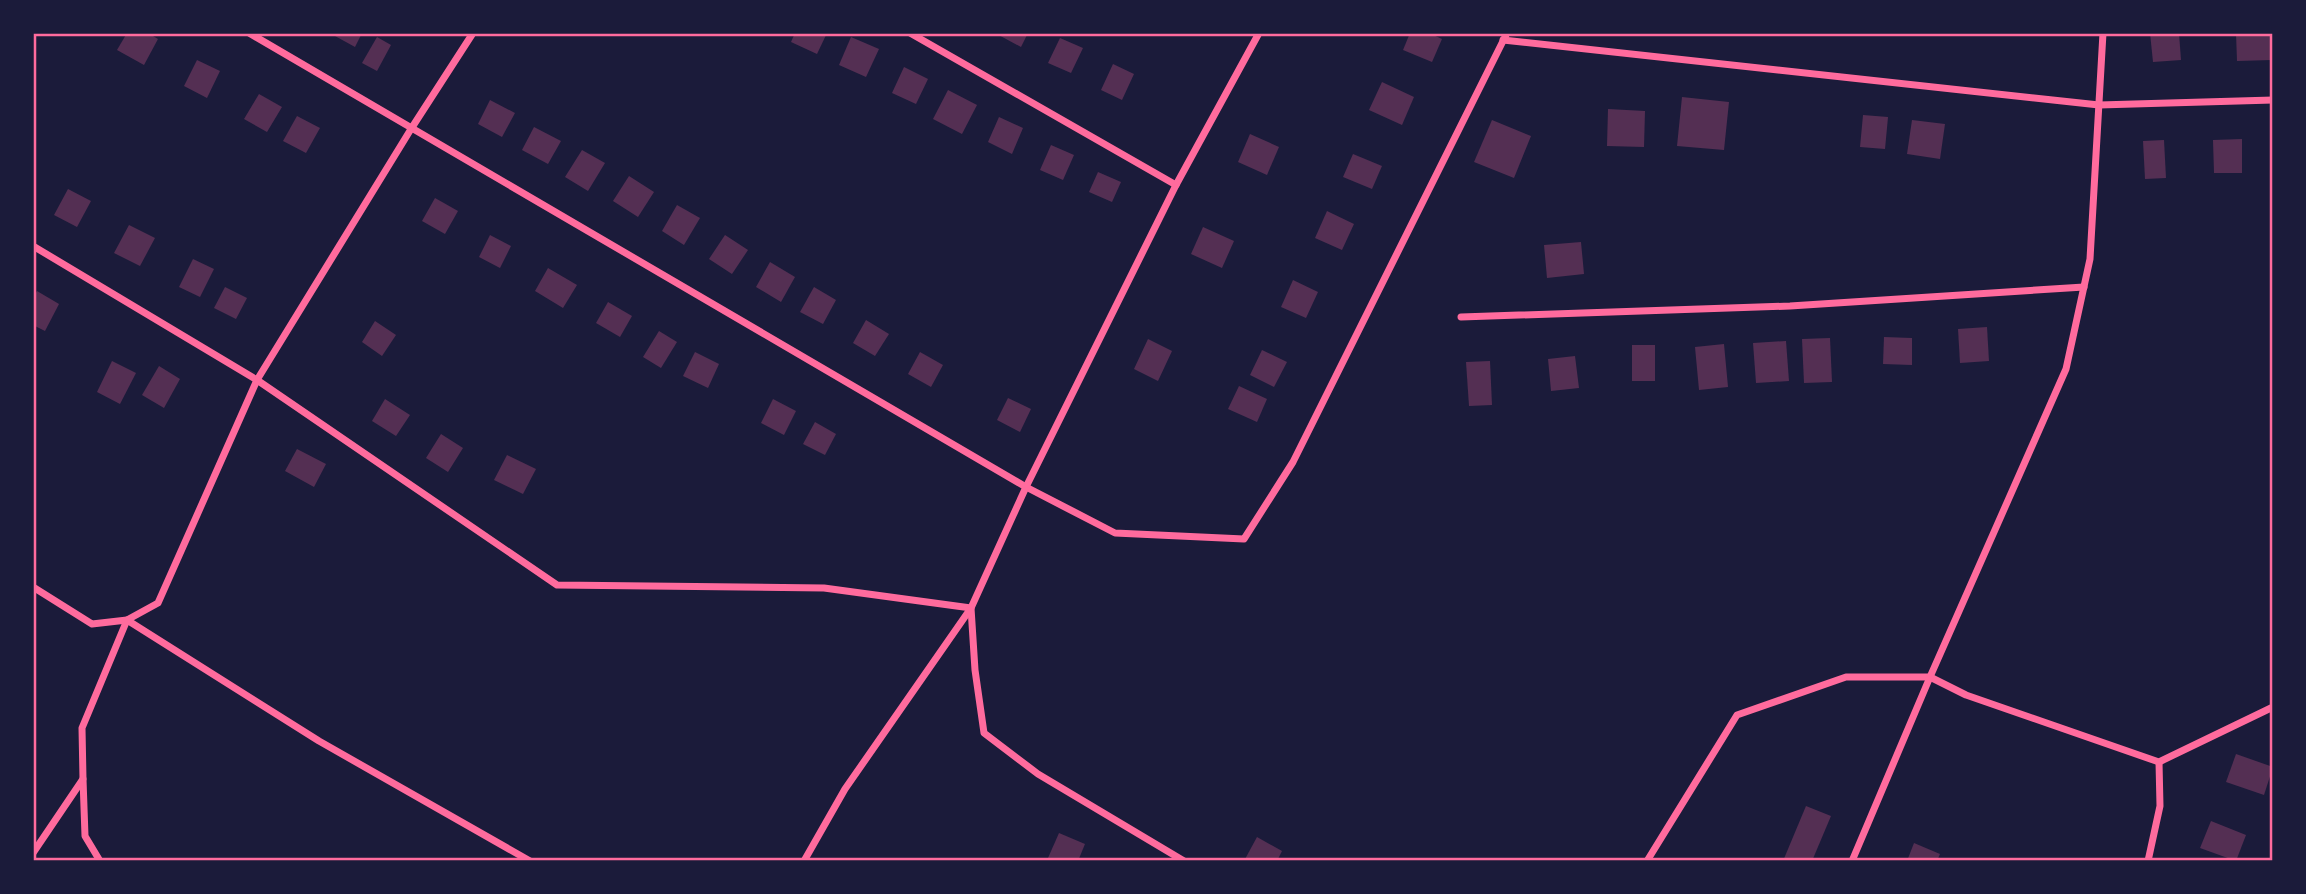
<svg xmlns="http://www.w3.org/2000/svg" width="2306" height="894" font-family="'PT Sans',sans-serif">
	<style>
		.building { fill: #542f53 }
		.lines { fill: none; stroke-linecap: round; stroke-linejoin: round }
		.minor { stroke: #ff6b9d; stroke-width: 7 }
		.neatline { fill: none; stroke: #ff6b9d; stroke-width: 2.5 }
	</style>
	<rect width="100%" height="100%" fill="#1b1b3a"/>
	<g class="building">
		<path d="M127 33H148L158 39 144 65 117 50Z"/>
		<path d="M337 33H362L355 47 335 36Z"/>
		<path d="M795 33H827L817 54 791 42Z"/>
		<path d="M995 33H1028L1021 47Z"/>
		<path d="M1410 33H1429L1442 39 1432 62 1403 50Z"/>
		<path d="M2150 33H2179L2181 60 2153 62Z"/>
		<path d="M2236 33H2271L2272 60 2237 61Z"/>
		<path d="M377 37 391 45 377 71 362 63Z"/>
		<path d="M851 37 879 49 866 77 839 65Z"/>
		<path d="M1060 38 1083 48 1071 73 1048 63Z"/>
		<path d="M197 60 220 71 207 98 184 86Z"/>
		<path d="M1113 64 1134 74 1122 100 1101 90Z"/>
		<path d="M904 67 928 79 916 104 892 93Z"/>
		<path d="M1382 82 1414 97 1402 125 1369 110Z"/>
		<path d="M948 90 977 105 962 134 933 119Z"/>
		<path d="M259 94 282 107 267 132 244 119Z"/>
		<path d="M1682 97 1729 102 1724 150 1677 146Z"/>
		<path d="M490 100 515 113 502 137 478 124Z"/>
		<path d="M1608 109 1645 111 1644 147 1607 146Z"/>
		<path d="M1863 115 1888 117 1885 149 1860 147Z"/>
		<path d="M297 116 320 128 306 153 283 141Z"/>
		<path d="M999 117 1023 128 1012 154 988 142Z"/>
		<path d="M1492 120 1531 136 1514 178 1474 162Z"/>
		<path d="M1912 120 1945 124 1940 159 1907 154Z"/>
		<path d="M534 127 561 141 548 164 522 150Z"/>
		<path d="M1250 134 1279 147 1267 175 1238 162Z"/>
		<path d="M2242 139V173H2214L2213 140Z"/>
		<path d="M2164 140 2166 178 2145 179 2143 141Z"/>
		<path d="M1051 145 1074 155 1063 180 1040 170Z"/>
		<path d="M582 150 605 163 588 191 565 177Z"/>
		<path d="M1353 154 1382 166 1372 189 1343 177Z"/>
		<path d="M1098 172 1121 182 1112 202 1089 192Z"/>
		<path d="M629 176 654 192 638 217 613 201Z"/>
		<path d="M68 189 91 201 77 227 54 215Z"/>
		<path d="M435 198 458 211 445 234 422 221Z"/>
		<path d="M677 205 700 218 684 245 662 231Z"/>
		<path d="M1327 211 1354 224 1342 250 1315 238Z"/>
		<path d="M129 225 155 238 140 266 114 253Z"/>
		<path d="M1203 227 1234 241 1222 268 1191 254Z"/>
		<path d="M490 235 511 246 500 268 479 257Z"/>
		<path d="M725 235 748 250 732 274 709 259Z"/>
		<path d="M1581 242 1584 274 1547 278 1544 245Z"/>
		<path d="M193 259 214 269 200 297 179 287Z"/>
		<path d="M770 262 795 277 781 302 756 287Z"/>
		<path d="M548 268 577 285 563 308 535 291Z"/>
		<path d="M1293 280 1318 292 1306 318 1281 307Z"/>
		<path d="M225 287 247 298 236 319 214 308Z"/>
		<path d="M814 287 836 300 823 324 800 312Z"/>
		<path d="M37 291 59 304 45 331 33 325V298Z"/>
		<path d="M608 302 632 316 620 337 596 323Z"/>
		<path d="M866 320 889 334 875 356 853 343Z"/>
		<path d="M375 321 396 335 382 356 362 342Z"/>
		<path d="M1987 327 1989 361 1960 363 1958 329Z"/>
		<path d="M659 331 677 342 661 368 643 357Z"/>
		<path d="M1884 337 1912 338V365L1883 364Z"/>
		<path d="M1830 338 1832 382 1804 383 1802 339Z"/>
		<path d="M1148 339 1172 351 1158 381 1134 369Z"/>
		<path d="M1786 341 1789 381 1756 383 1753 343Z"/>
		<path d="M1724 344 1728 387 1699 390 1695 347Z"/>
		<rect x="1632" y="345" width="23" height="36"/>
		<path d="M1262 350 1287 362 1274 387 1250 375Z"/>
		<path d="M695 352 719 364 708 388 683 376Z"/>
		<path d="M920 352 943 365 931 387 908 374Z"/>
		<path d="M1575 356 1579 388 1551 391 1548 359Z"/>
		<path d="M112 361 136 373 120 404 97 392Z"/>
		<path d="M1490 361 1492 405 1469 406 1466 362Z"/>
		<path d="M159 366 180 379 164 408 142 395Z"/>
		<path d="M1239 386 1267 399 1257 422 1228 409Z"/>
		<path d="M1008 398 1031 409 1020 432 997 420Z"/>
		<path d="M385 399 410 415 396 436 372 421Z"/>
		<path d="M773 399 796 411 784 435 761 423Z"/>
		<path d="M815 422 836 434 825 455 803 444Z"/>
		<path d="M441 434 463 448 448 472 426 458Z"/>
		<path d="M297 449 326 464 314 487 285 471Z"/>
		<path d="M507 455 536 469 523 494 494 480Z"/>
		<path d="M2236 754 2273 767 2264 795 2226 782Z"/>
		<path d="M1806 806 1831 816 1812 861H1783Z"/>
		<path d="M2211 821 2246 835 2236 861 2200 848Z"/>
		<path d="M1059 833 1085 844 1078 861H1054L1048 858Z"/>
		<path d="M1257 837 1282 851 1277 861H1244Z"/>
		<path d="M1914 843 1940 854 1937 861H1907Z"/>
	</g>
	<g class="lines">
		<g class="minor">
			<path d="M249 33 1026 487 1115 533 1244 539 1293 462 1507 33"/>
			<path d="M910 33 1176 185"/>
			<path d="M1503 40 2099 105 2273 100"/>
			<path d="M33 246 257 380 557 585 824 588 971 608 975 670 984 733 1038 774 1184 861"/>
			<path d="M1461 317 1790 306 2084 287"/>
			<path d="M33 587 92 624 127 620 319 741 530 861"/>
			<path d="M83 779 85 836 100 861"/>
			<path d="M33 853 83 779 82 728 127 620 158 603 257 380 411 129 473 33"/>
			<path d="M804 861 845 789 971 608 1026 487 1176 185 1259 33"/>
			<path d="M1647 861 1737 715 1846 677H1930L1966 695 2159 762 2273 707"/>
			<path d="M1852 861 1930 677 2066 369 2090 259 2103 33"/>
			<path d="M2148 861 2160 806 2159 762"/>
		</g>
	</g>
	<rect width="2306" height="894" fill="none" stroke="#1b1b3a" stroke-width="70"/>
	<rect x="35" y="35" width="2236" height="824" class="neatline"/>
</svg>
